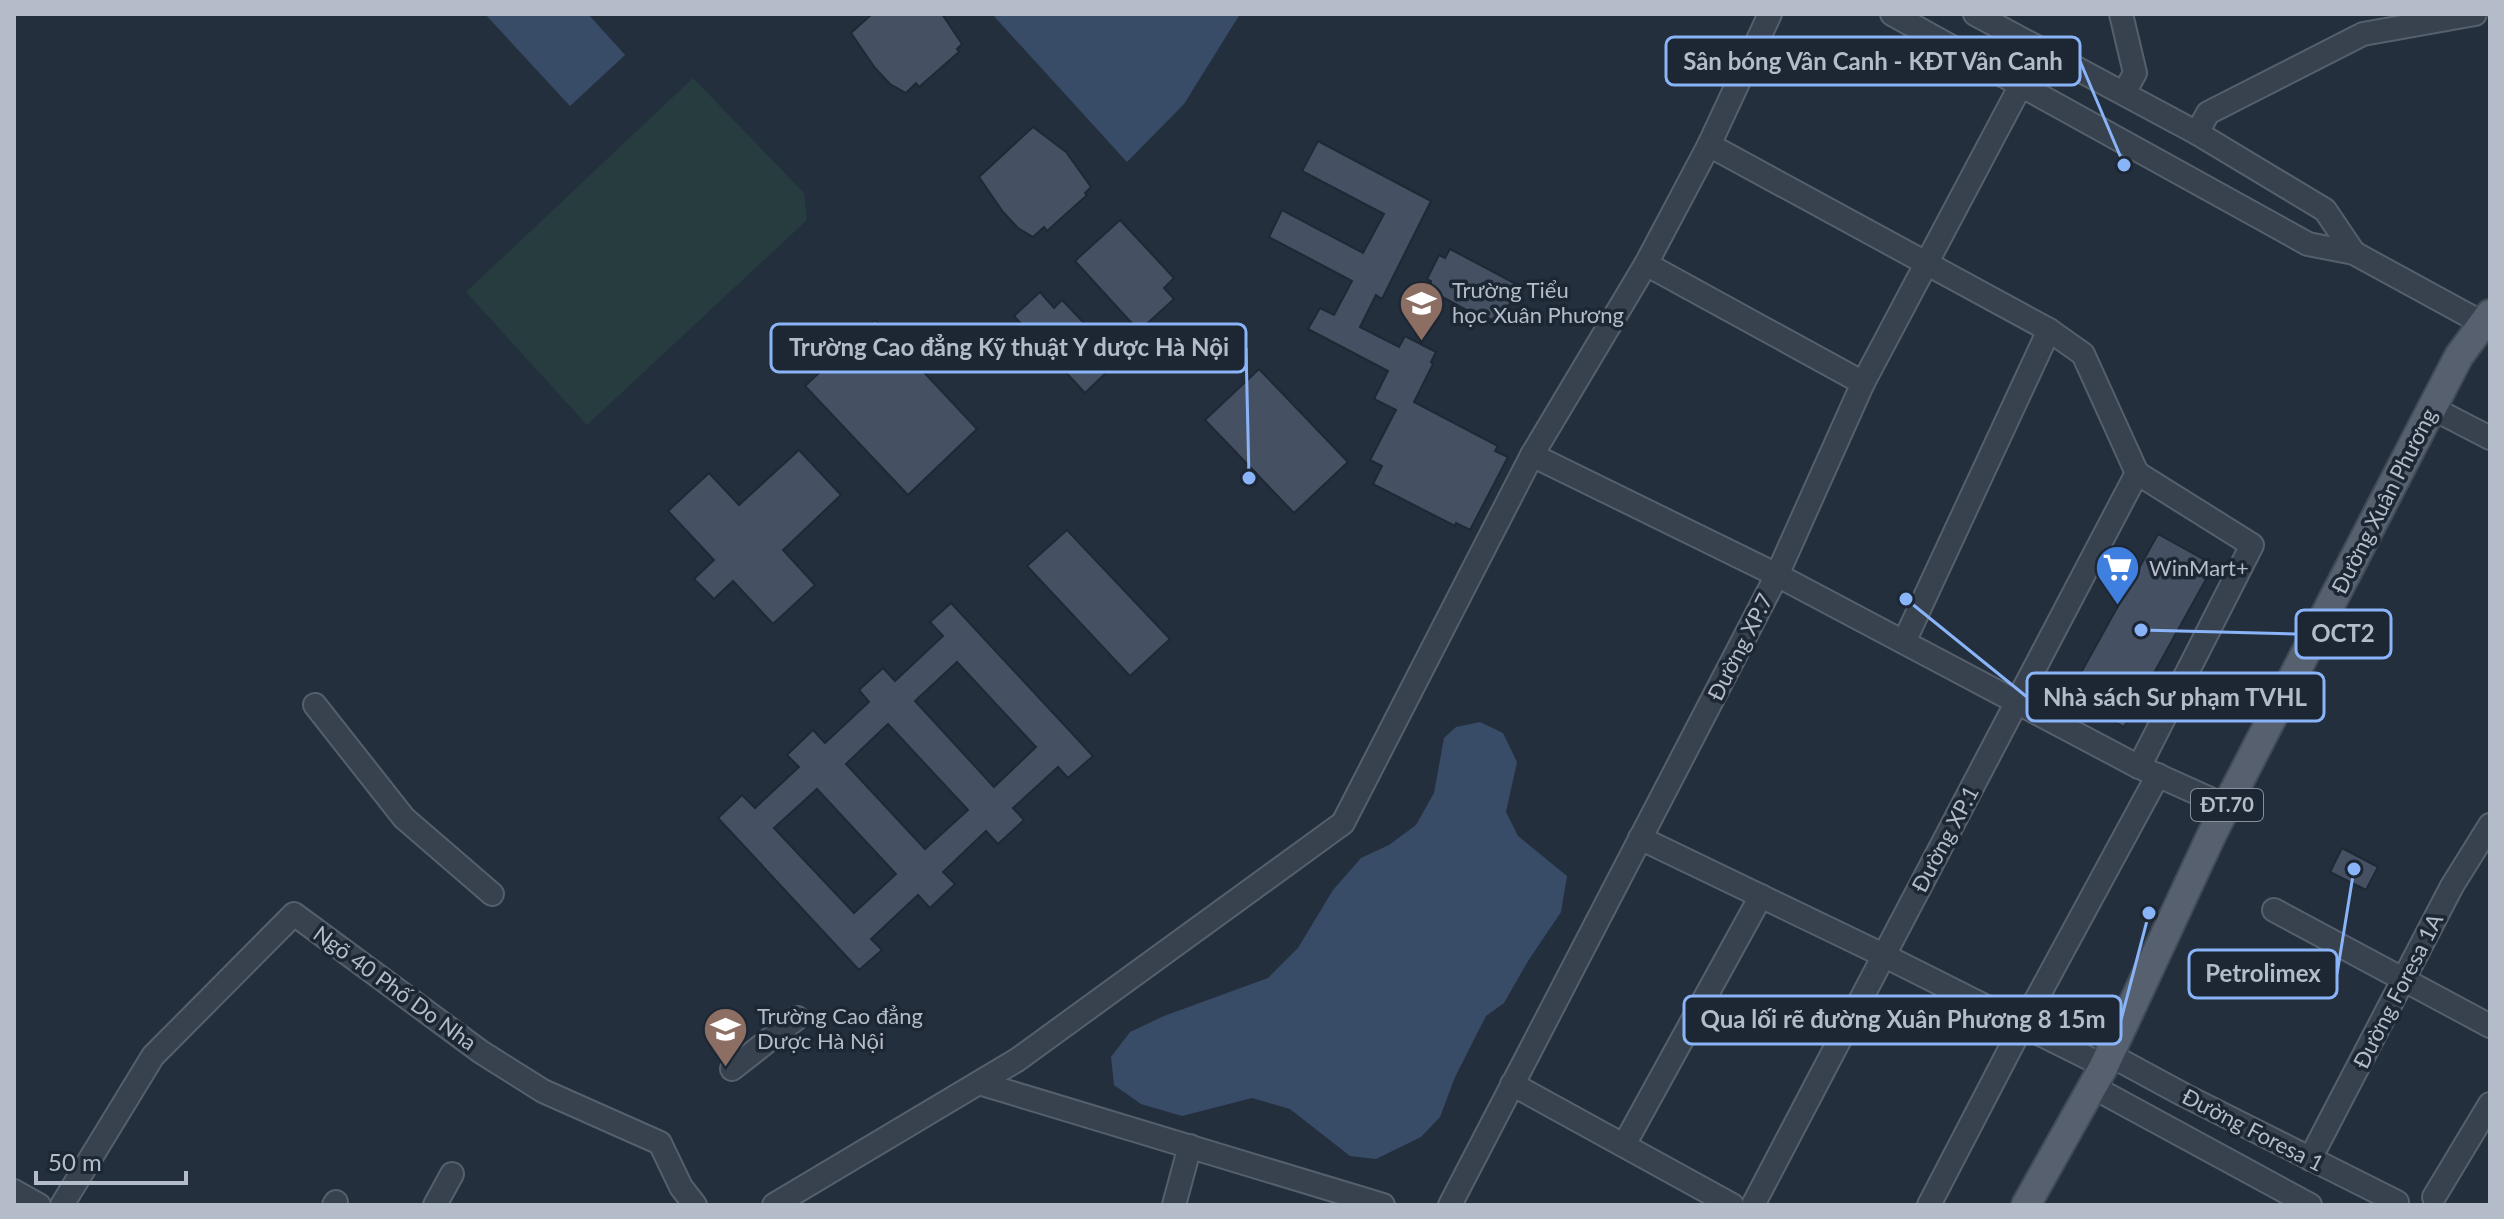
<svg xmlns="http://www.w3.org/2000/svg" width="2504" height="1219" font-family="Lato,sans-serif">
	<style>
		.green { fill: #263c3f }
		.water { fill: #394c67 }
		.building { fill: #455162; stroke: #1f2835; stroke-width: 2; fill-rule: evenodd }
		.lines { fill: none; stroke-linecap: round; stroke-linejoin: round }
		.minor-casing { stroke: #565f6c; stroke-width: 26 }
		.major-casing { stroke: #414a57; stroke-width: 32 }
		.minor { stroke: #38414e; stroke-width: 22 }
		.major { stroke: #56606e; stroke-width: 28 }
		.labels { text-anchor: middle; stroke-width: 7; stroke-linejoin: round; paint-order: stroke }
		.shield { fill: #1d2633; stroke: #878f9c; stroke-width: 2 }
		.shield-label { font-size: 20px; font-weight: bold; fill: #b4bcc9 }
		.poi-label { font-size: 22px; fill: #b4bcc9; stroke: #1d2633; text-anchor: start }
		.street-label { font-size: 22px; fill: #b4bcc9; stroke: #1d2633 }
		.leader { fill: none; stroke: #8ab4f8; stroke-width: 3 }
		.callout-dot { fill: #8ab4f8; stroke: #1d2633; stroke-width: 3 }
		.callout { fill: #1d2633; stroke: #8ab4f8; stroke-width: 3 }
		.callout-label { font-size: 24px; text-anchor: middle; font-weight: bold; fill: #b4bcc9 }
	</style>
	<rect width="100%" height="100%" fill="#242f3e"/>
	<path class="green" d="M693 78 804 193 807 220 587 425 466 292Z"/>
	<g class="water">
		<path d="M485 14H588L625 55 570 106Z"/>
		<path d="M992 14H1240L1184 104 1127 162Z"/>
		<path d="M1480 722 1503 733 1517 762 1506 812 1518 836 1567 876 1561 912 1528 961 1504 1003 1486 1016 1455 1077 1440 1117 1421 1137 1376 1159 1350 1156 1290 1109 1252 1098 1182 1116 1141 1104 1114 1085 1111 1057 1130 1032 1164 1016 1268 978 1298 948 1333 890 1361 858 1389 845 1416 825 1434 793 1444 738 1456 727Z"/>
	</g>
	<g class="building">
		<path d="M872 14H942L962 44 957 49 959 52 919 87 916 83 906 93 890 84 875 68 851 33Z"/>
		<path d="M1033 127 1066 152 1091 187 1085 193 1087 195 1047 231 1044 227 1033 237 1018 228 1003 212 979 177Z"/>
		<path d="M1318 141 1431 201 1382 299 1376 295 1360 327 1399 347 1405 336 1436 352 1431 362 1433 364 1414 402 1498 446 1495 451 1508 457 1470 530 1456 523 1455 526 1373 484 1382 466 1370 460 1396 410 1374 399 1388 371 1308 329 1320 308 1334 315 1352 281 1269 237 1282 210 1363 253 1384 214 1302 171Z"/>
		<path d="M1120 220 1174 278 1164 288 1174 299 1139 331 1075 261Z"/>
		<path d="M1450 249 1518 285 1501 324 1486 317 1485 320 1431 291V281L1427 279 1439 255 1445 258Z"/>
		<path d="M1040 292 1054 308 1062 300 1105 345 1098 352 1112 367 1085 393 1014 316Z"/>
		<path d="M875 320 977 429 908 495 805 386Z"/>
		<path d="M1259 369 1348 462 1294 513 1205 420Z"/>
		<path d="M799 450 841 495 783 550 815 585 773 624 733 581 714 599 694 579 714 560 668 511 709 473 739 505Z"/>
		<path d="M1067 530 1170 639 1130 676 1027 566Z"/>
		<path d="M2158 534 2214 565 2124 727 2068 696Z"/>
		<path d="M951 603 1093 756 1068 778 1058 767 1013 808 1024 820 998 844 986 831 943 872 955 884 930 908 918 895 871 939 882 950 859 970 718 818 742 795 755 808 799 767 787 755 813 730 825 743 869 702 859 690 883 668 895 681 943 636 930 622ZM957 662 1036 747 994 787 915 701ZM888 724 968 810 925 849 846 764ZM817 789 896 874 854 913 774 828Z"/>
		<path d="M2342 848 2378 867 2366 890 2330 872Z"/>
	</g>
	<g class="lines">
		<defs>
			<g id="minor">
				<path d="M1892 14 2308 244 2354 253 2484 324"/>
				<path d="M1975 14 2197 133 2325 210 2354 253"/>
				<path d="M2121 14 2135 73 2124 93"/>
				<path d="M2197 133 2208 113 2363 34 2475 14"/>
				<path d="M1709 145 2049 330 2083 354 2137 473 2252 545 2139 767"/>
				<path d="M1646 264 1863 383"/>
				<path d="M2432 408 2490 438"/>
				<path d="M1532 455 1777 575 2139 767 2226 806"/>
				<path d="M1904 642 2049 330"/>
				<path d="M315 705 404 818 492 894"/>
				<path d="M1640 838 1883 955 2104 1066"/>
				<path d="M2274 910 2490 1026"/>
				<path d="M2110 1055 2184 1095 2397 1202"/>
				<path d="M732 1069 797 1018"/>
				<path d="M979 1083 1383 1205"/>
				<path d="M1512 1084 1732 1205"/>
				<path d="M2093 1087 2310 1205"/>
				<path d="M1624 1145 1761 896"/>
				<path d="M2310 1159 2452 886 2490 825"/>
				<path d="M14 1191 39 1205"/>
				<path d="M2434 1197 2490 1104"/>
				<path d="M62 1205 153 1056 294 914 481 1052 543 1091 660 1143 681 1187 695 1205"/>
				<path d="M334 1205 336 1202"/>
				<path d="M435 1205 452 1174"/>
				<path d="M774 1205 1017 1060 1343 823 1532 455 1646 264 1709 145 1770 14"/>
				<path d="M1174 1205 1190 1146"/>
				<path d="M1450 1205 1777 575 1863 383 2040 49"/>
				<path d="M1753 1205 2137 473"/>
				<path d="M1929 1205 2023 1024 2158 775"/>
			</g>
			<path id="major" d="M2026 1205 2104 1066 2212 834 2432 408 2459 356 2490 314"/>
		</defs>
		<use href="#minor" class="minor-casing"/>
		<use href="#major" class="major-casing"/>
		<use href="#minor" class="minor"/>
		<use href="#major" class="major"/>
	</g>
	<defs>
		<symbol id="school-pin" viewBox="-11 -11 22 30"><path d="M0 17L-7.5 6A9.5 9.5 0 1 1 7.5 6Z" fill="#8d6e63" stroke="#1d2633"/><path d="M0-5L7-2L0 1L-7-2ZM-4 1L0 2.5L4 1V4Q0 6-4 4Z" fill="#fff"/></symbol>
		<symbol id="supermarket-pin" viewBox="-11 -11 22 30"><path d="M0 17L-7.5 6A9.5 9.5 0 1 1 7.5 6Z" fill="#3f7fe0" stroke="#1d2633"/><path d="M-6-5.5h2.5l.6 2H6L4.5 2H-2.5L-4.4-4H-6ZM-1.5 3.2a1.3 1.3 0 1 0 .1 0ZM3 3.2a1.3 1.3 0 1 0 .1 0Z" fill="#fff"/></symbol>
		<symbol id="university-pin" viewBox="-11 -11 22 30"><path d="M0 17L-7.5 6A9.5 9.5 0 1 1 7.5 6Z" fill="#8d6e63" stroke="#1d2633"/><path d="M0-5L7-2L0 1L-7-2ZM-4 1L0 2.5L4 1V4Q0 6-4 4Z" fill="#fff"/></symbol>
	</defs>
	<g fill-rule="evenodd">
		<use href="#school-pin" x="1396" y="278" width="51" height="69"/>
		<use href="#supermarket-pin" x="2092" y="542" width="51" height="69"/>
		<use href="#university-pin" x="700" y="1004" width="51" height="69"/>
	</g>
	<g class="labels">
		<rect class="shield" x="2191" y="789" width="72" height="32" rx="6"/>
		<g class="shield-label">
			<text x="2227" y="812">ĐT.70</text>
		</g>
		<g class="poi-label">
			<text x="1452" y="298">Trường Tiểu<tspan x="1452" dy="25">học Xuân Phương</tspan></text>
			<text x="2149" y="576">WinMart+</text>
			<text x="757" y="1024">Trường Cao đẳng<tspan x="757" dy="25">Dược Hà Nội</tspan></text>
		</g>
		<g class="street-label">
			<text transform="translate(2384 501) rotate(-63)" y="8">Đường Xuân Phương</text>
			<text transform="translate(1740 647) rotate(-63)" y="8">Đường XP.7</text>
			<text transform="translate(1945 839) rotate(-62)" y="8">Đường XP.1</text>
			<text transform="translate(395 988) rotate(36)" y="8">Ngõ 40 Phố Do Nha</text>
			<text transform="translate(2398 991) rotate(-63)" y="8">Đường Foresa 1A</text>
			<text transform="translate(2253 1130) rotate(27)" y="8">Đường Foresa 1</text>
		</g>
	</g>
	<path class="leader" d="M2124 165L2080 61M1249 478L1246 348M2141 630L2296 634M1906 599L2027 697M2354 869L2337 974M2149 913L2121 1020"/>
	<g class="callout-dot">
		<circle cx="2124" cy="165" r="8"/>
		<circle cx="1249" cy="478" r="8"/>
		<circle cx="2141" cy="630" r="8"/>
		<circle cx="1906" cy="599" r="8"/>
		<circle cx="2354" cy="869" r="8"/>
		<circle cx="2149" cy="913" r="8"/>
	</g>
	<g class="callout">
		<rect x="1666" y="37" width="414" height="48" rx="8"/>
		<rect x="771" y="324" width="475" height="48" rx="8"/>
		<rect x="2296" y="610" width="95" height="48" rx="8"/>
		<rect x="2027" y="673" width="297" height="48" rx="8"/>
		<rect x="2189" y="950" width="148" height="48" rx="8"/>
		<rect x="1684" y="996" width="437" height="48" rx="8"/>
	</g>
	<g class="callout-label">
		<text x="1873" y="70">Sân bóng Vân Canh - KĐT Vân Canh</text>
		<text x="1009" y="356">Trường Cao đẳng Kỹ thuật Y dược Hà Nội</text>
		<text x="2343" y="642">OCT2</text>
		<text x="2175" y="706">Nhà sách Sư phạm TVHL</text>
		<text x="2263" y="982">Petrolimex</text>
		<text x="1903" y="1028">Qua lối rẽ đường Xuân Phương 8 15m</text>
	</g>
	<rect width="2504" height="1219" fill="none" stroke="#b4bcc9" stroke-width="32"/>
	<path d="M36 1171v12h150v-12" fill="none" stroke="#b4bcc9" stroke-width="4"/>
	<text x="48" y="1171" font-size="24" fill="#b4bcc9" stroke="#1d2633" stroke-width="6" paint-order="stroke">50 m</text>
</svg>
